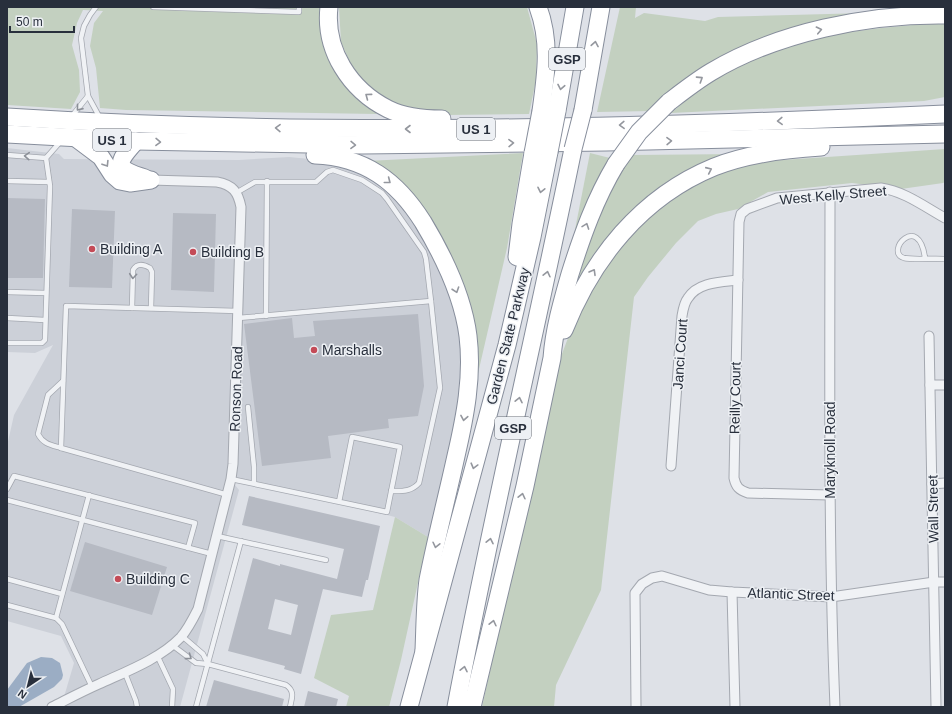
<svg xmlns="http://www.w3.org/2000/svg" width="952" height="714" font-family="Arial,sans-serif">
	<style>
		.built { fill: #ccd0d8 }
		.green { fill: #c3d0c0 }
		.water { fill: #9badc4 }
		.building { fill: #b6bac3; fill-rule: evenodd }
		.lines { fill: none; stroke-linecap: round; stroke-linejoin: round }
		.lane-casing { stroke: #a4a8b0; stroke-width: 6 }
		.street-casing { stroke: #a4a8b0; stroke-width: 11 }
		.highway-casing { stroke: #878e9c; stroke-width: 19 }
		.lane { stroke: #f0f2f5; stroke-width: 4.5 }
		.street { stroke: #f0f2f5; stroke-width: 9 }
		.highway { stroke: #fff; stroke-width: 17 }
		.highway-bridge-casing { stroke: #878e9c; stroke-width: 19; stroke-linecap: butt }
		.highway-bridge { stroke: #fff; stroke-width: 17 }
		.oneway { stroke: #94979e }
		.oneway2 { stroke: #8c9098 }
		.poi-dot { fill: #c44b57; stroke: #edf0f4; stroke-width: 1.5 }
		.labels { text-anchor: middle; stroke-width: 3; stroke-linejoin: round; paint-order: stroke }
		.shield { fill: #edf0f4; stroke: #636973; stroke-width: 1 }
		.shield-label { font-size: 13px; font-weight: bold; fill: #282f3c }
		.street-label { font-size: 14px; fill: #282f3c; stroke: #edf0f4 }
		.poi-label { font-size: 14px; fill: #282f3c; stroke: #edf0f4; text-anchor: start }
	</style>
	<rect width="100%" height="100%" fill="#dee1e7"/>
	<path class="built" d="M7 148 59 154 64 159 239 160 289 157 340 162 378 180 400 197 441 267 464 339 463 397 428 537 395 517 227 475 239 490 180 707H61L74 663 61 636 7 621V446L14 415 53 345 35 353 7 352Z"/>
	<g class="green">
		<path d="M7 7H326L324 12V47L335 69 356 97 377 114 126 110 100 108 96 68 90 46 94 23 103 11 83 10 77 23 72 45 79 70 80 92 71 109 7 105Z"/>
		<path d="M339 7H527L537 44 536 80 529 114 448 115 390 104 356 76 341 42Z"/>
		<path d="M620 7H636L635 18 644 13 705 21 718 17 866 13 811 26 652 111 597 112Z"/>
		<path d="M945 22V97L924 101 671 113 713 77 756 57 812 37 881 28Z"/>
		<path d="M945 149V182L943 183 901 189 852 183 768 192 738 209 716 214 698 221 676 243 648 277 634 297 601 590 556 685 554 707H482L557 367 579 309 601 273 651 211 691 184 736 168 768 161Z"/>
		<path d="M523 153 507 248 476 382 467 293 423 211 367 161Z"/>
		<path d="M590 153 610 158 573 240Z"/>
		<path d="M741 154 687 175 574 294 586 249 602 203 632 155Z"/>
		<path d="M395 517 428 537 401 660 389 707H346L349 696 314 678 331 615 373 610Z"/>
	</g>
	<path class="water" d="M41 657 52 658 60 663 63 675 62 679 54 687 19 707H7V690L27 663Z"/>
	<g class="building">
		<path d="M7 198 45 199 43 278H7Z"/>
		<path d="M72 209 115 211 112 288 69 287Z"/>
		<path d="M173 213 216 214 214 292 171 290Z"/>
		<path d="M418 314 424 386 418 416 388 419 389 428 328 436 331 458 262 466 244 324 292 318 294 338 315 336 313 321Z"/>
		<path d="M249 496 380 526 368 580H366L362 597 323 589 301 674 284 669 285 666 228 651 253 558 280 566V564L337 579 344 549 242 525ZM275 599 298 605 291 635 268 629Z"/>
		<path d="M85 542 167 567 152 615 70 591Z"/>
		<path d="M214 680 284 699 282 707H206Z"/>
		<path d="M308 691 338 699 336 707H304Z"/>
	</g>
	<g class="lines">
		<defs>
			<g id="lane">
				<path d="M96 7 90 15 84 26 81 38 88 96 100 118"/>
				<path d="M153 7 299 12V7"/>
				<path d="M72 116 88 96"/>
				<path d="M7 155 46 158"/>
				<path d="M7 181 49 182"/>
				<path d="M236 193 255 182H316L327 172 333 170 362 180 382 193 387 199 424 252 426 259 431 301 440 388 419 483C411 492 402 491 391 491"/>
				<path d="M925 258C919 212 884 252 904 258 912 260 936 258 945 259"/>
				<path d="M7 292 46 293"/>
				<path d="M132 308 133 270C137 263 143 264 150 268L152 272 151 308"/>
				<path d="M266 316 267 181"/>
				<path d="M7 318 45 320"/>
				<path d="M238 318 431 301"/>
				<path d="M7 343H42L45 340 50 186 46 158 61 141"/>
				<path d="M248 407 254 467V483"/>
				<path d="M61 448C51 445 43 444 38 434L48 395 63 381"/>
				<path d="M231 479 387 512 400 447 352 437 339 502"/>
				<path d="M7 489 14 476 195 523 188 548"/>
				<path d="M228 495 61 448 66 306 238 311"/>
				<path d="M7 500 212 554"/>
				<path d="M217 536 326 560"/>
				<path d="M7 579 62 594"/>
				<path d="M7 605 56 618 62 624 92 687"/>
				<path d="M56 618 89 495"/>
				<path d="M182 636 203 654 208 664"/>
				<path d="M172 645 196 663 208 664 286 685C295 691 292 698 290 707"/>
				<path d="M157 655 173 689 172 707"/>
				<path d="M125 673 136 701 137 707"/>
				<path d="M196 707 241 541"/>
			</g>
			<g id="street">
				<path d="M830 192C830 364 828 536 835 707"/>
				<path d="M929 336 936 707"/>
				<path d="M930 385H945"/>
				<path d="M671 466 682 316C683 310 684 303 688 298 698 282 721 282 738 280"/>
				<path d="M932 484 945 483"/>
				<path d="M829 495 748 493C739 490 736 487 734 478L739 222 741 214 747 209 777 198 881 188C904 191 925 207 945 218"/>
				<path d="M732 592 735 707"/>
				<path d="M52 707C68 699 83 691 99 684 125 672 160 659 181 637 188 629 193 619 198 609L231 479 233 464 241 207C238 192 233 185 217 182L151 180"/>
				<path d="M636 707 635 593 642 584 652 578 662 576 709 590 732 592 831 597 934 582H945"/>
			</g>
			<g id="highway">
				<path d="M329 7C324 50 350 90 388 109 404 117 424 119 442 119"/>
				<path d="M538 7C551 42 546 75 541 111"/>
				<path d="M669 102C682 92 696 81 711 72 778 32 868 14 945 15"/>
				<path d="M583 110 601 7"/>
				<path d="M557 111 575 7"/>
				<path d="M7 117C319 137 633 128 945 114"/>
				<path d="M7 134 136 141 362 145 606 142 945 134"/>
				<path d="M77 139 101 157 112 174 120 181 130 183 151 180"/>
				<path d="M136 141C116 163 114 169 145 178"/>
				<path d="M315 155C365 157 397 181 423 222 444 257 463 296 468 336 473 377 465 417 456 456 447 497 436 539 428 580 425 601 425 628 424 650"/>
				<path d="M517 257 521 224 533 153"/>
				<path d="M564 330C592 259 641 197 714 167 747 154 786 149 821 147"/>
				<path d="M409 707 507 345 532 237 549 152"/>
				<path d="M456 707C491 520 535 335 573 149"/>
				<path d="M472 707 525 486 552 358C554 330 562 302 570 274 582 236 595 199 616 164"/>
			</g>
		</defs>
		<use href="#lane" class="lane-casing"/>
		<use href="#street" class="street-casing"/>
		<use href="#highway" class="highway-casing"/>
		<use href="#lane" class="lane"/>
		<use href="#street" class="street"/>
		<use href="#highway" class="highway"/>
		<defs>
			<g id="highway-bridge">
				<path d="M573 149 583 110"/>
				<path d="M549 152 557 111"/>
				<path d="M533 153 541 111"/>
				<path d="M616 164 639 132 669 102"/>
			</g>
		</defs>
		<use href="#highway-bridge" class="highway-bridge-casing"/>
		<use href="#highway-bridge" class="highway-bridge"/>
	</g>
	<defs><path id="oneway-chevron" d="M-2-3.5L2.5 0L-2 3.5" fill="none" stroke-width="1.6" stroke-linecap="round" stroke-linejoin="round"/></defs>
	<g class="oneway">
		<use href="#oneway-chevron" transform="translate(819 30) rotate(-12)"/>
		<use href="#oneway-chevron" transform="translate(595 44) rotate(-80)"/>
		<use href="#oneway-chevron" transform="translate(700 79) rotate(-33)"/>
		<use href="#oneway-chevron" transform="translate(561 87) rotate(101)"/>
		<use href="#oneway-chevron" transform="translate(368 96) rotate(-143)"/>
		<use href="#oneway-chevron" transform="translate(780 121) rotate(178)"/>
		<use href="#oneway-chevron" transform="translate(622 125) rotate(178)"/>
		<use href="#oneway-chevron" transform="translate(278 128) rotate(-179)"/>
		<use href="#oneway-chevron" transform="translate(408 129) rotate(180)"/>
		<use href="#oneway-chevron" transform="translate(669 141) rotate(-1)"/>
		<use href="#oneway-chevron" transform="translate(158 142) rotate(1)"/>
		<use href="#oneway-chevron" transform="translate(511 143) rotate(-1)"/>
		<use href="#oneway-chevron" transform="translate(353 145) rotate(1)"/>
		<use href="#oneway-chevron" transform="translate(106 164) rotate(58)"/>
		<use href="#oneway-chevron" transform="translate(709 170) rotate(-24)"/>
		<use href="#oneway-chevron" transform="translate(388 181) rotate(38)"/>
		<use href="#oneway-chevron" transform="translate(541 190) rotate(102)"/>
		<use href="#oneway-chevron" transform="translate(586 226) rotate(-70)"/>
		<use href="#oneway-chevron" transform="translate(593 272) rotate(-60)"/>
		<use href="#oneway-chevron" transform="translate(547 274) rotate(-77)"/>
		<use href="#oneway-chevron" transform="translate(456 290) rotate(71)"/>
		<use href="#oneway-chevron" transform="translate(519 400) rotate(-78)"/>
		<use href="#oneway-chevron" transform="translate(464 418) rotate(100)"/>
		<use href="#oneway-chevron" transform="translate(474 466) rotate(105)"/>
		<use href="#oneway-chevron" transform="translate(522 496) rotate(-77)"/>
		<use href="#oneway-chevron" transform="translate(490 541) rotate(-78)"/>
		<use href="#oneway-chevron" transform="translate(436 545) rotate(103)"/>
		<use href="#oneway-chevron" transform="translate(493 623) rotate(-77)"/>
		<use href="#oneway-chevron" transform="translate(464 669) rotate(-78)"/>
	</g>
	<g class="oneway2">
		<use href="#oneway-chevron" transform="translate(79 108) rotate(129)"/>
		<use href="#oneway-chevron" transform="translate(27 156) rotate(-176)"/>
		<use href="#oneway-chevron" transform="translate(133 276) rotate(95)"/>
		<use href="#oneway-chevron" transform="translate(189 657) rotate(36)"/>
	</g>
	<g class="poi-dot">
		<circle cx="92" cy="249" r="4"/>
		<circle cx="193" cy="252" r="4"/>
		<circle cx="314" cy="350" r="4"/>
		<circle cx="118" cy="579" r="4"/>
	</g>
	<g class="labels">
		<g class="shield">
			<rect x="549" y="48" width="36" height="22" rx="3"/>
			<rect x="457" y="118" width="38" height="22" rx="3"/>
			<rect x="93" y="129" width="38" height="22" rx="3"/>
			<rect x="495" y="417" width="36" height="22" rx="3"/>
		</g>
		<g class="shield-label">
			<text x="567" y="64">GSP</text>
			<text x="476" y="134">US 1</text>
			<text x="112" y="145">US 1</text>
			<text x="513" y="433">GSP</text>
		</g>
		<g class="street-label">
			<text transform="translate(833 195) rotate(-5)" y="5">West Kelly Street</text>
			<text transform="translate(508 336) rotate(-76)" y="5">Garden State Parkway</text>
			<text transform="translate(680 354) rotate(-86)" y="5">Janci Court</text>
			<text transform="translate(236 389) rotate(-88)" y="5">Ronson Road</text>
			<text transform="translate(735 398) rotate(-89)" y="5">Reilly Court</text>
			<text transform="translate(830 450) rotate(-90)" y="5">Maryknoll Road</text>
			<text transform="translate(933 509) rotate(-91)" y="5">Wall Street</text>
			<text transform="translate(791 594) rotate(2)" y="5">Atlantic Street</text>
		</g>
		<g class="poi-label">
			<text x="100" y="254">Building A</text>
			<text x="201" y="257">Building B</text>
			<text x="322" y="355">Marshalls</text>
			<text x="126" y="584">Building C</text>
		</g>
	</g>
	<rect width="952" height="714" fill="none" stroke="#282f3c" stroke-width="16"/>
	<g transform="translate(28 686) rotate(215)" stroke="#edf0f4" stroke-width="3" paint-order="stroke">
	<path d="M0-3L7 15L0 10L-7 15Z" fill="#282f3c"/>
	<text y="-6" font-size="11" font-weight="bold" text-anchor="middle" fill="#282f3c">N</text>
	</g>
	<path d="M10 26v6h64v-6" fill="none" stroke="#282f3c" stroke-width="2"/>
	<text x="16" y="26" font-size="12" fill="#282f3c" stroke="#edf0f4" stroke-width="3" paint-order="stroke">50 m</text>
</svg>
